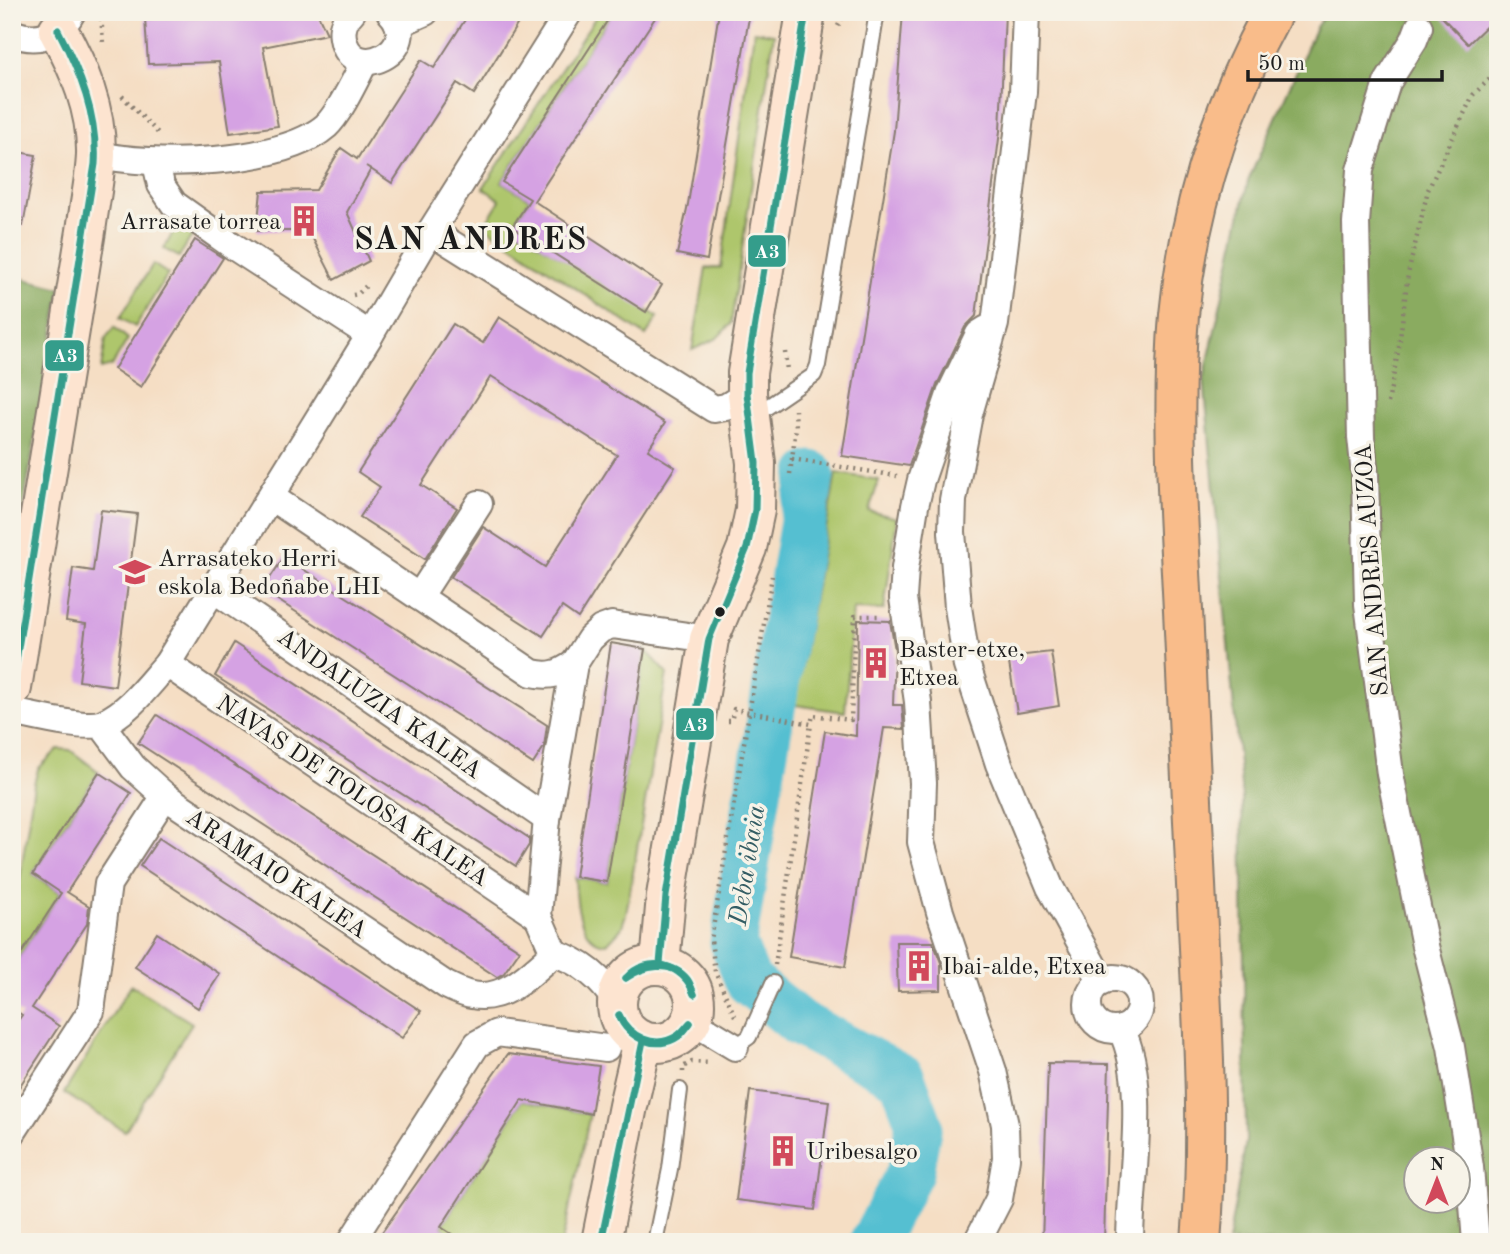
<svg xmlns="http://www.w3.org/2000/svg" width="1510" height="1254" font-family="'Old Standard TT',serif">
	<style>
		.green { fill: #aec66c; stroke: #657144; stroke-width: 2 }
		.forest { fill: #8aab60; stroke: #53643e; stroke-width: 2; fill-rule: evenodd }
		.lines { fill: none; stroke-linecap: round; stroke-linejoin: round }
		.river { stroke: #55bfd1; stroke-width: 47 }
		.building { fill: #d5a2e3 }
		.lane-casing { stroke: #887d70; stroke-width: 18 }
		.street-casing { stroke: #887d70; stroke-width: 30 }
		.secondary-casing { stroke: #887d70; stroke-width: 42 }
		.primary-casing { stroke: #887d70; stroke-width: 42 }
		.path { stroke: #887d70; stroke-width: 4.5; stroke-dasharray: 2 5; stroke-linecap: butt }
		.lane { stroke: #fff; stroke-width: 14 }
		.street { stroke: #fff; stroke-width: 26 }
		.secondary { stroke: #fde4d0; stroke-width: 38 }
		.primary { stroke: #f9bc8a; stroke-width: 38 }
		.bus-1-casing { stroke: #f7f3e8; stroke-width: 12 }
		.bus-1 { stroke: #349d8b; stroke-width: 7 }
		.bus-dot { fill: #1c1c1c; stroke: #f7f3e8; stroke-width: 2.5 }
		.labels { text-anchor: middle; stroke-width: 7; stroke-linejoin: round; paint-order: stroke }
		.poi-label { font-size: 24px; fill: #1c1c1c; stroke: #f7f3e8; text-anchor: start }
		.street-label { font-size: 24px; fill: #1c1c1c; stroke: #f7f3e8 }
		.water-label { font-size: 26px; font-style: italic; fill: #335d64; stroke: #f7f3e8 }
		.district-label { font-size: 32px; font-weight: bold; letter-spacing: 2px; fill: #1c1c1c; stroke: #f7f3e8 }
		.line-badge { stroke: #f7f3e8; stroke-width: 2.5 }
		.badge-label { font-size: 19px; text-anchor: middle; font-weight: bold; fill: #fff }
	</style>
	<rect width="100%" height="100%" fill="#f7f3e8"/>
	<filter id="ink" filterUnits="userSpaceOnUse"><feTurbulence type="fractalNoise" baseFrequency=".0143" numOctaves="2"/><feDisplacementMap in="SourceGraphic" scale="14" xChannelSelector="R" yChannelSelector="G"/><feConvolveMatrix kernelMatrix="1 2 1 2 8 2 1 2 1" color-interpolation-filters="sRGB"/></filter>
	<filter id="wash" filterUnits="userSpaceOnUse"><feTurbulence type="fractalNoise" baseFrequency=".00686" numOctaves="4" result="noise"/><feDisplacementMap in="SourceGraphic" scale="28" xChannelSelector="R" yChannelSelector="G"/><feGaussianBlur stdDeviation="1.57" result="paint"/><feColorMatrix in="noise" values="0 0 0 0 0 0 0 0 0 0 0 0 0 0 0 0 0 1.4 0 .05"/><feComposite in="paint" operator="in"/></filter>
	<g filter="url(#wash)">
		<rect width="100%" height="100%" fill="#f5dec4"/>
		<g class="green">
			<path d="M145 12H241L228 16 145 17Z"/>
			<path d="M599 12H613L502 182 530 199 512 227 658 317 646 336 484 226 500 200 483 188Z"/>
			<path d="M754 31 774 34 731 324 716 339 692 350 706 268H721Z"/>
			<path d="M177 225 193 234 179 257 164 249Z"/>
			<path d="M153 264 168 274 135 327 120 318Z"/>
			<path d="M114 327 128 339 112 366 101 369 106 338Z"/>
			<path d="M836 473 879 480 869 511 897 518 884 610 853 609 845 712 795 705Z"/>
			<path d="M645 649 667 673 626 914 621 929 607 944C578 943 576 900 575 877L607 882Z"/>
			<path d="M58 749 70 750 99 772 33 874 61 893 12 968V909L18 891 34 784 38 769Z"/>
			<path d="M131 985 192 1023 125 1131 64 1093Z"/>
			<path d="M522 1100 590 1114 562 1242H464L441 1227Z"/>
		</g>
		<g class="forest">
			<path d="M1327 12H1498V1242H1228L1246 1141 1242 798 1204 379 1248 181 1316 27ZM1416 1160H1458V1202H1416Z"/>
			<path d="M12 276 61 288 12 571Z"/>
		</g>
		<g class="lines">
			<path class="river" d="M811 474 733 943 748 981 799 1023 902 1078 919 1124 910 1172 873 1242"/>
		</g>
		<g id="blocks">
			<g class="building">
				<path d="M241 12H317L327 34 263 47 278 126 230 133 219 62 148 64 145 18 228 16Z"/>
				<path d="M470 12H525L474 94 457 83 392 183 366 166 371 169 347 212 369 261 334 280 309 231H257L261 191 316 190 341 148 357 159 421 60 434 68Z"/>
				<path d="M613 12H659L534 201 662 285 646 312 512 227 530 199 502 182Z"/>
				<path d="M719 12H750L707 260 677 254 688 204Z"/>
				<path d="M903 12H1005L1000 131 976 316 965 327 937 385 909 466 842 456 894 131Z"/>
				<path d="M1437 12H1498V15L1468 44Z"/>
				<path d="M12 151 36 155 23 226 12 225Z"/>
				<path d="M195 240 223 258 141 387 114 369Z"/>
				<path d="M499 317 665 423 648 450 675 467 578 618 562 607 543 636 451 577 483 527 545 567 617 455 491 376 421 485 457 508 425 559 360 517 380 487 358 472 453 324 483 343Z"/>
				<path d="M101 510 137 514 115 686 79 681 86 624 66 621 73 568 93 571Z"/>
				<path d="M284 557 547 725 544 747 533 764 262 590Z"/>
				<path d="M858 620 890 621 895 650 893 705H902L904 729 884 728 845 967 789 957 825 731 856 736Z"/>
				<path d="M234 643 529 838V845L516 866 215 676Z"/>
				<path d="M611 643 645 649 607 882 575 877Z"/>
				<path d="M1051 652 1059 706 1017 713 1008 657Z"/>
				<path d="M157 715 520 950 504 973 497 977 138 743Z"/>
				<path d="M99 772 131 793 67 892 89 906 87 924 32 1008 59 1026 12 1098V1029L22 1015 12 1008V968L61 893 33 874Z"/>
				<path d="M159 838 421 1011 402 1038 140 866Z"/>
				<path d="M157 933 220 974 198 1008 135 967Z"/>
				<path d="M896 942H933L941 963V990L898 991Z"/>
				<path d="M508 1054 599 1066 591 1114 522 1100 441 1227 464 1242H375Z"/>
				<path d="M1048 1063 1109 1064 1104 1242H1042Z"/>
				<path d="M750 1091 829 1101 815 1210 736 1200Z"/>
			</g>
		</g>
	</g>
	<g filter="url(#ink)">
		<use href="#blocks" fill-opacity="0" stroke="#887d70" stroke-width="2"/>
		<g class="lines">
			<defs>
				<g id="lane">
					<path d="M754 416 814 375 818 365 877 12"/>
					<path d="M735 1047 749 1037 773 983"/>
					<path d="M655 1242 670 1169 680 1090"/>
				</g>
				<g id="street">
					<path d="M352 12C345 19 341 28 343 38 351 86 426 49 390 12"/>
					<path d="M1026 12 1023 92 995 324 969 414 953 500 952 532 958 607 967 666 999 764 1050 887 1102 982"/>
					<path d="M398 24 425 12"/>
					<path d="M1419 27 1414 40 1387 83 1360 170 1356 223 1361 437 1365 475 1368 604 1390 774 1425 946 1451 1047 1470 1167 1476 1242"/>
					<path d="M12 33C37 43 59 36 72 12"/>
					<path d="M96 154C152 168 281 165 326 126 340 113 356 78 365 61"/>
					<path d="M156 163 161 185 174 204 233 246 370 335"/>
					<path d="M431 231 714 409 726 407 747 394"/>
					<path d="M271 497 532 673C550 677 559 674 574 664"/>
					<path d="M212 588 547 819"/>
					<path d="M419 597 479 504"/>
					<path d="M167 664 538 916"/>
					<path d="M12 712C32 716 86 730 103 723 130 711 148 685 167 664L370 335 431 231 569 12"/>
					<path d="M101 724 133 767 165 796 446 985C454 989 464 994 472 995 505 1002 532 972 554 953"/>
					<path d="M554 953 538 916 547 819 574 664 590 639 601 629 612 625 709 639"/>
					<path d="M554 953C582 962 601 978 617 1003"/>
					<circle cx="1114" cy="1004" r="26"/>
					<path d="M692 1021 735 1047"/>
					<path d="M1121 1029C1149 1084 1130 1179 1130 1242"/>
					<path d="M12 1133 91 1011 108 884 165 796"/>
					<path d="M351 1242 477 1044 497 1033 606 1048"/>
					<path d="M977 1242 999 1199 1006 1158 1005 1125 993 1071 940 912 921 842 923 783 918 702 903 598 905 568 915 506 921 480 951 392 979 334 987 329"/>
				</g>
				<g id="secondary">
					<path d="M12 688 86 231C89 206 95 180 96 155 97 110 79 68 58 30"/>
					<path d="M660 964 666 896 709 639 747 548 755 510 756 463 747 394V373L806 12"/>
					<circle cx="656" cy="1004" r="39"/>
					<path d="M601 1242 628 1106 643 1041"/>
				</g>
				<path id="primary" d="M1201 1242C1209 1144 1204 1045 1199 948 1193 835 1188 722 1183 610 1178 512 1171 413 1179 315 1189 209 1222 106 1273 12"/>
			</defs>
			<use href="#lane" class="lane-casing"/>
			<use href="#street" class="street-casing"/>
			<use href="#secondary" class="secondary-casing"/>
			<use href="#primary" class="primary-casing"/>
			<g class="path">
				<path d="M101 12 103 44"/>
				<path d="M838 26 845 12"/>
				<path d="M122 96 160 135"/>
				<path d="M353 295 358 294 368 284"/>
				<path d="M785 352 787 371"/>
				<path d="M1388 403 1399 347 1408 274 1428 190 1473 95 1498 71"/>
				<path d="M792 459 897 476"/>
				<path d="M790 474 796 428 795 410"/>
				<path d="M728 721H731L734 709 811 724 813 715 851 720 855 616H880"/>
				<path d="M775 965 811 724"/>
				<path d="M735 1016 715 972 711 940 772 576"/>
				<path d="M683 1072V1067L692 1062 710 1063"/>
			</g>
			<use href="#lane" class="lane"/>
			<use href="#street" class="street"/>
			<use href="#secondary" class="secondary"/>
			<use href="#primary" class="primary"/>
			<defs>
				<g id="bus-1">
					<path d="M12 686 95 164C98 116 80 72 58 30"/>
					<path d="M660 964 666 896 709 639 747 548 755 510 756 463 747 394V373L806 12"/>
					<path d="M626 978C648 954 684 964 694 994"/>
					<path d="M626 978C643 966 671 959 687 979 690 982 692 990 694 994"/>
					<path d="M619 1015C629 1037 655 1050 677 1036 682 1033 686 1027 690 1023"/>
					<path d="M619 1015C627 1038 657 1052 679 1036 683 1033 687 1027 690 1023"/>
					<path d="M601 1242 643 1041"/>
				</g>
			</defs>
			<use href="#bus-1" class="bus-1-casing"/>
			<use href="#bus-1" class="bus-1"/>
		</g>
	</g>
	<defs>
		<symbol id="building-bare" viewBox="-9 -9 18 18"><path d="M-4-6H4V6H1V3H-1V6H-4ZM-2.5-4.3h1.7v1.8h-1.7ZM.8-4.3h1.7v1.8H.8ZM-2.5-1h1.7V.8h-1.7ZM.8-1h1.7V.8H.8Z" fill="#d1495b" stroke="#f7f3e8" stroke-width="2.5" paint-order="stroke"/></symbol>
		<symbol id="school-bare" viewBox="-9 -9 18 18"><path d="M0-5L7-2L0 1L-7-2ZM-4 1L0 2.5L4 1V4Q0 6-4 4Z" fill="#d1495b" stroke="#f7f3e8" stroke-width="2.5" paint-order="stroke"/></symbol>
	</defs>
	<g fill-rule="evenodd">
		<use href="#building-bare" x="282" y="199" width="44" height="44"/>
		<use href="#school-bare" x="113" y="550" width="44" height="44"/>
		<use href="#building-bare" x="854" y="641" width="44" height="44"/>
		<use href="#building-bare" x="897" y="944" width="44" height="44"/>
		<use href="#building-bare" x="761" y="1129" width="44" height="44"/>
	</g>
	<circle class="bus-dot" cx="720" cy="612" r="6"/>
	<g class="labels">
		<g class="poi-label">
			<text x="281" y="229" text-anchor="end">Arrasate torrea</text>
			<text x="158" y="566">Arrasateko Herri<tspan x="158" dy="28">eskola Bedoñabe LHI</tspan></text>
			<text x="899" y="657">Baster-etxe,<tspan x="899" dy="28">Etxea</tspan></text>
			<text x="942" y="974">Ibai-alde, Etxea</text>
			<text x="806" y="1159">Uribesalgo</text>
		</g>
		<g class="street-label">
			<text transform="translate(1371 570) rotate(-94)" y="8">SAN ANDRES AUZOA</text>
			<text transform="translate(380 703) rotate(35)" y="8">ANDALUZIA KALEA</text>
			<text transform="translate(353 790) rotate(34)" y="8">NAVAS DE TOLOSA KALEA</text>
			<text transform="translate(277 873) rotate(34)" y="8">ARAMAIO KALEA</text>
		</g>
		<g class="water-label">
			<text transform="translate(746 865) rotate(-81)" y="9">Deba ibaia</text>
		</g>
		<g class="district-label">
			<text x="471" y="249">SAN ANDRES</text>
		</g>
	</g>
	<g class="line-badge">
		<rect x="747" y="234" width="40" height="34" rx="7" fill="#349d8b"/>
		<rect x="44" y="339" width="41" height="33" rx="7" fill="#349d8b"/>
		<rect x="675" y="707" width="40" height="34" rx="7" fill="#349d8b"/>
	</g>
	<g class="badge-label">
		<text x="767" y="258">A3</text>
		<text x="65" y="362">A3</text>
		<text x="695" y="731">A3</text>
	</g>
	<rect width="1510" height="1254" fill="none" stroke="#f7f3e8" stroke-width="42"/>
	<g transform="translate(1437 1180)"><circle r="33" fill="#f7f3e8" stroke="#9f9d96" stroke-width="2"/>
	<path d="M0-5L12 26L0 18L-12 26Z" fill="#d1495b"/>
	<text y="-10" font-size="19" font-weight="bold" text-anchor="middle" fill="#1c1c1c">N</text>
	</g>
	<path d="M1248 70v10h194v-10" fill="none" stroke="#1c1c1c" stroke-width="3.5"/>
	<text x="1258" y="70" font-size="21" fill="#1c1c1c" stroke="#f7f3e8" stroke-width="5" paint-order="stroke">50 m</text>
</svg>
